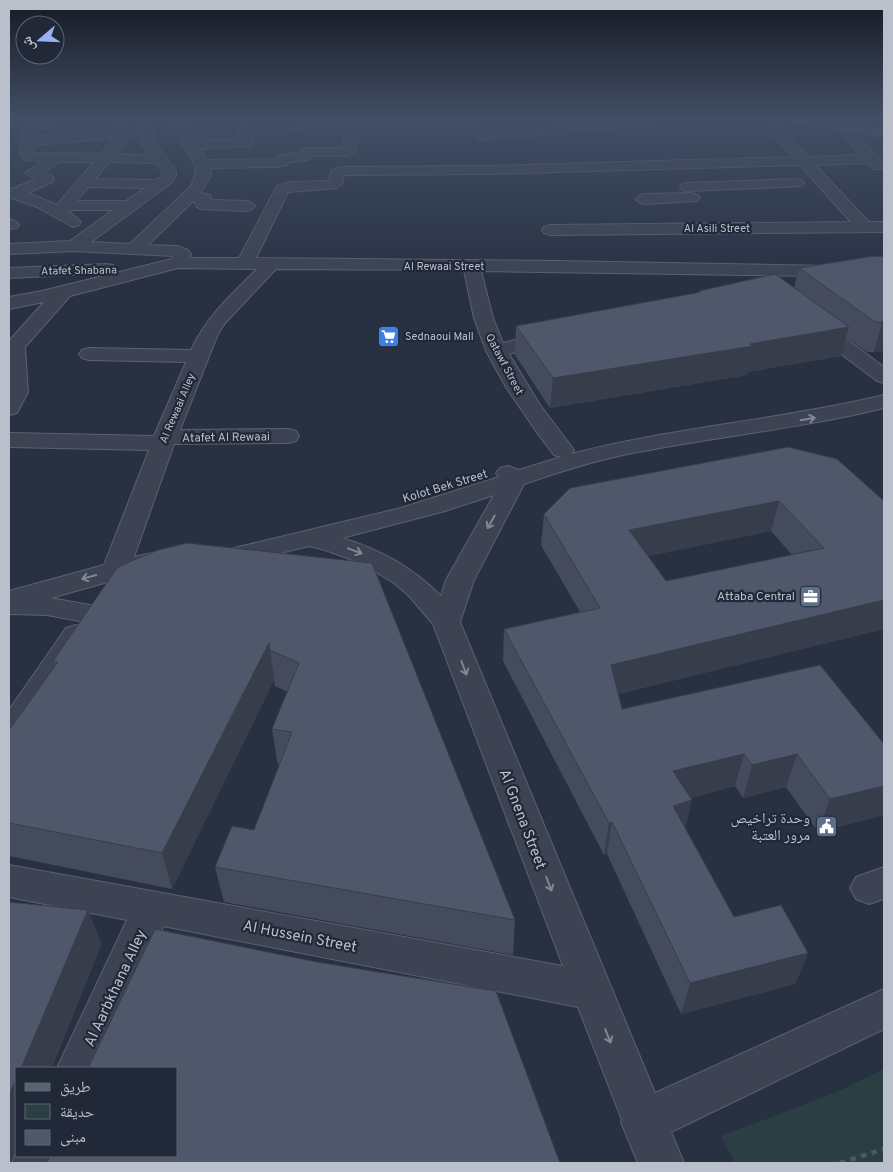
<svg xmlns="http://www.w3.org/2000/svg" width="893" height="1172" font-family="Overpass,'Noto Naskh Arabic',sans-serif">
	<style>
		.green { fill: #2a3e43 }
		.lines { fill: none; stroke-linecap: round; stroke-linejoin: round }
		.minor-casing { stroke: #5b616f; stroke-width: 2 }
		.major-casing { stroke: #464c5b; stroke-width: 2 }
		.path { stroke: #495b60; stroke-width: 4.5; stroke-dasharray: 5.5 5.5; stroke-linecap: butt }
		.minor { fill: #3d4352; fill-rule: evenodd }
		.major { fill: #5b6272; fill-rule: evenodd }
		.wall { fill: #444b5c; fill-rule: evenodd }
		.shaded-wall { fill: #373d4b }
		.building { fill: #4f576b; stroke: #373d4b; fill-rule: evenodd }
		.oneway { stroke: #828795 }
		.labels { text-anchor: middle; stroke-width: 4.5; stroke-linejoin: round; paint-order: stroke }
		.far-street-label { font-size: 11px; fill: #babfcc; stroke: #212837 }
		.far-poi-label { font-size: 11px; fill: #babfcc; stroke: #212837; text-anchor: start }
		.street-label { font-size: 12px; fill: #babfcc; stroke: #212837 }
		.poi-label { font-size: 12px; fill: #babfcc; stroke: #212837; text-anchor: end }
		.near-poi-label { font-size: 15px; fill: #babfcc; stroke: #212837; text-anchor: end }
		.near-street-label { font-size: 15px; fill: #babfcc; stroke: #212837 }
	</style>
	<rect width="100%" height="100%" fill="#283142"/>
	<path class="green" d="M884 1069V1163H735L721 1136 837 1092Z"/>
	<g class="lines">
		<defs>
			<g id="minor">
				<path d="M46 118H67L65 121 39 129 35 131V136L115 130 109 118H122L128 129 140 131 137 118H149L156 144 176 171V176L171 183 91 242 130 244 191 186C200 168 194 159 182 145L183 144 169 118H222L216 122 185 124 195 141 239 139 237 118H249L253 143 251 146 200 149 206 160 277 159 279 155 299 153 302 149 307 148H342L346 134 299 132 292 128 299 124 349 126 352 118H364L362 126H481L486 127V132L633 118H685L679 122 483 140 478 139 476 136 478 134H359L354 152 347 156H311L308 160 289 162 287 165 278 167 210 168 211 175 200 193 210 195 212 200 247 201 252 203 255 206 252 209 247 211 202 209 197 207 195 202H192L148 245 177 246 188 250 191 254 189 258H239L277 186 291 182 328 181 332 170 342 167 488 166 793 157 766 127 770 118H782L780 126 808 157 860 155 842 135 849 125H859L861 128 856 135 884 163V169H874L868 163 815 165 869 222H884V232L550 235 544 233 542 230 544 227 550 225 851 222 800 165 488 174 344 175 342 184 337 188 288 192 256 258 558 261 884 267V277L481 271 493 318 503 343 551 332 558 334 561 338 558 342 509 354 540 405 574 450 571 454C674 427 781 420 884 395V408C803 428 720 436 638 452 599 459 562 471 524 484L474 580 460 622 655 1093 884 989V1029L671 1132 684 1163H638L621 1122 622 1120 578 1007 163 926 100 1068H57L127 920 9 897V865L563 966 433 624 409 596 394 583 361 563 325 550 309 546 223 567 214 565 210 559 214 553 401 508 499 477 496 473 500 468 508 466 519 470 561 457 554 455 538 434 506 387 486 351 474 318 464 270 276 269 225 323 218 334 180 430 288 429 296 431 299 436 296 441 288 443 174 444 134 557 152 553 161 555 165 561 161 567 51 598 100 607 104 614 100 621 90 623 47 615 9 614V591L104 565 149 450 9 447V433L154 436 186 362 89 360 82 358 79 354 82 350 89 348 191 350C206 317 232 294 257 269L178 268 70 296 25 347 28 392 17 413 9 415V341L44 302 9 309V297L42 291 172 259 173 256 74 251 9 254V244L70 241 113 210H69L68 211 81 222 79 225 73 227 37 207 9 197V189H12L35 179 25 173 42 161 24 160 20 155 22 130 29 123ZM140 134 142 144 150 155 116 154 129 137ZM115 138 101 154 34 153 35 145ZM60 162H94L57 205 28 193 52 182 54 179 52 176 43 172ZM109 162 156 163 162 171V176L157 180 95 179ZM88 187 145 188 126 201H77ZM494 495 446 580 441 596C412 567 381 550 342 538L445 511Z"/>
				<path d="M819 118H831V119L825 123 820 122Z"/>
				<path d="M797 179 802 180 804 183 802 186 687 191 682 190 680 187 682 184 687 183Z"/>
				<path d="M692 193 697 195 700 198 697 201 644 204 639 202 636 199 639 196 644 194Z"/>
				<path d="M9 219 17 222 19 225 17 228 9 229Z"/>
				<path d="M107 264 113 265 116 269 113 273 9 278V268Z"/>
				<path d="M814 318 821 320 884 367V383L877 381 807 328 804 324 807 320Z"/>
				<path d="M76 625 86 628 91 635 20 743 9 746V710L66 628Z"/>
				<path d="M884 867V899L869 904 856 899 850 888 856 877Z"/>
				<path d="M16 1153V1156H61L58 1163H12Z"/>
			</g>
			<path id="major" d="M784 118H816L884 129V137L790 122Z"/>
		</defs>
		<use href="#minor" class="minor-casing"/>
		<use href="#major" class="major-casing"/>
		<path class="path" d="M840 1163 884 1149"/>
		<use href="#minor" class="minor"/>
		<use href="#major" class="major"/>
	</g>
	<g class="wall">
		<path d="M884 257V351L874 352H867L846 337 841 356 748 372 747 375 550 408 515 355 516 326 699 293V291L794 288 799 268Z"/>
		<path d="M570 488 884 501V629L618 694 622 709 884 744V815L818 832 786 787 743 798 735 786 690 798 685 827 734 917 808 953 795 984 681 1014 607 854 604 855 503 661 504 629 580 612 541 545 544 514ZM771 531 792 555 666 581 648 556Z"/>
		<path d="M372 563 515 920 513 955 224 902 215 867 254 830 279 766H278L272 729 288 692 275 686 274 680 172 889 9 856V730L55 666 53 661Z"/>
	</g>
	<g class="shaded-wall">
		<path d="M882 322H884V351L874 352Z"/>
		<path d="M849 327 841 356 748 372 747 375 550 408 553 378Z"/>
		<path d="M779 501 771 531 625 561 629 530Z"/>
		<path d="M884 600V629L606 697 611 665Z"/>
		<path d="M269 643 270 650 274 680 172 889 162 853Z"/>
		<path d="M744 754 735 786 666 804 673 771Z"/>
		<path d="M797 754 786 787 743 798 752 765Z"/>
		<path d="M884 786V815L818 832 830 799Z"/>
		<path d="M692 800 684 833 673 806Z"/>
		<path d="M612 822 607 854 604 855 609 823Z"/>
		<path d="M88 910 102 944 52 1068H21Z"/>
		<path d="M808 953 795 984 681 1014 690 983Z"/>
		<path d="M16 1079V1151L11 1163H9V1095Z"/>
	</g>
	<g class="building">
		<path d="M874 256 884 257V322H875L799 268Z"/>
		<path d="M775 274 849 327 750 344 753 346 553 378 516 326 701 292 699 291Z"/>
		<path d="M788 447 837 459 884 501V600L611 665 622 709 820 665 884 744V786L830 799 797 754 752 765 744 754 673 771 692 800 673 806 734 917 781 905 808 953 690 983 612 822 609 823 504 629 600 608 544 514 570 488ZM779 501 824 548 666 581 629 530Z"/>
		<path d="M187 543 372 563 515 920 215 867 232 826 254 830 292 732 272 729 299 663 270 650 269 643 162 853 9 823V730L58 662 53 661 117 568 122 565 158 550Z"/>
		<path d="M9 902 88 910 25 1059 21 1068H16V1079L9 1095Z"/>
		<path d="M155 929 317 962 496 991 560 1163H47L50 1156H176V1068H88Z"/>
	</g>
	<defs><path id="oneway-shaft" d="M-6 0H5M1.5-3L5.5 0L1.5 3" fill="none" stroke-width="1.6" stroke-linecap="round" stroke-linejoin="round" transform="scale(1.25)"/></defs>
	<g class="oneway">
		<use href="#oneway-shaft" transform="translate(808 419) rotate(-9)"/>
		<use href="#oneway-shaft" transform="translate(491 522) rotate(119)"/>
		<use href="#oneway-shaft" transform="translate(355 551) rotate(20)"/>
		<use href="#oneway-shaft" transform="translate(89 577) rotate(165)"/>
		<use href="#oneway-shaft" transform="translate(464 668) rotate(69)"/>
		<use href="#oneway-shaft" transform="translate(549 884) rotate(69)"/>
		<use href="#oneway-shaft" transform="translate(608 1036) rotate(68)"/>
	</g>
	<linearGradient id="sky" x2="0" y2="1"><stop stop-color="#161b24"/><stop offset="0.42" stop-color="#424e65"/><stop offset="1" stop-color="#424e65" stop-opacity="0"/></linearGradient>
	<rect width="893" height="282" fill="url(#sky)"/>
	<defs>
		<symbol id="supermarket-square" viewBox="-11 -11 22 22"><rect x="-9" y="-9" width="18" height="18" rx="4" fill="#3f7fe0" stroke="#212837"/><path d="M-6-5.5h2.5l.6 2H6L4.5 2H-2.5L-4.4-4H-6ZM-1.5 3.2a1.3 1.3 0 1 0 .1 0ZM3 3.2a1.3 1.3 0 1 0 .1 0Z" fill="#fff"/></symbol>
		<symbol id="office-square" viewBox="-11 -11 22 22"><rect x="-9" y="-9" width="18" height="18" rx="4" fill="#5c6f8a" stroke="#212837"/><path d="M-6-3h4V-5.5h4V-3h4V5H-6ZM-1-4.5V-3h2v-1.5ZM-6 0V1H6V0Z" fill="#fff"/></symbol>
		<symbol id="civic-square" viewBox="-11 -11 22 22"><rect x="-9" y="-9" width="18" height="18" rx="4" fill="#5c6f8a" stroke="#212837"/><path d="M-.6-6.5H3V-4.5H.6V-3L4-1V1h2V6H-6V1h2V-1L-.6-3ZM-1.2 2.5V6h2.4V2.5Z" fill="#fff"/></symbol>
	</defs>
	<g fill-rule="evenodd">
		<use href="#supermarket-square" x="376" y="324" width="25" height="25"/>
		<use href="#office-square" x="798" y="584" width="25" height="25"/>
		<use href="#civic-square" x="814" y="814" width="25" height="25"/>
	</g>
	<g class="labels">
		<g class="far-street-label">
			<text x="717" y="232">Al Asili Street</text>
			<text x="444" y="270">Al Rewaai Street</text>
			<text transform="translate(79 270) rotate(-1)" y="4">Atafet Shabana</text>
			<text transform="translate(505 364) rotate(62)" y="4">Qatawf Street</text>
			<text transform="translate(177 408) rotate(-67)" y="4">Al Rewaai Alley</text>
		</g>
		<g class="far-poi-label">
			<text x="405" y="340">Sednaoui Mall</text>
		</g>
		<g class="street-label">
			<text transform="translate(226 437) rotate(-1)" y="4">Atafet Al Rewaai</text>
			<text transform="translate(445 486) rotate(-17)" y="4">Kolot Bek Street</text>
		</g>
		<g class="poi-label">
			<text x="795" y="600">Attaba Central</text>
		</g>
		<g class="near-poi-label">
			<text x="810" y="823">وحدة تراخيص<tspan x="810" dy="17">مرور العتبة</tspan></text>
		</g>
		<g class="near-street-label">
			<text transform="translate(523 819) rotate(69)" y="5">Al Gnena Street</text>
			<text transform="translate(300 936) rotate(11)" y="5">Al Hussein Street</text>
			<text transform="translate(115 988) rotate(-65)" y="5">Al Aarbkhana Alley</text>
		</g>
	</g>
	<rect width="893" height="1172" fill="none" stroke="#babfcc" stroke-width="20"/>
	<rect x="15" y="1067" width="162" height="90" fill="#212837" stroke="#5e6473"/>
	<rect x="25" y="1083" width="25" height="8" fill="#5b6272" stroke="#5e6473"/>
	<text x="60" y="1092" font-size="15" fill="#babfcc">طريق</text>
	<rect x="25" y="1104" width="25" height="15" fill="#2a3e43" stroke="#5e6473"/>
	<text x="60" y="1117" font-size="15" fill="#babfcc">حديقة</text>
	<rect x="25" y="1130" width="25" height="15" fill="#4f576b" stroke="#5e6473"/>
	<text x="60" y="1142" font-size="15" fill="#babfcc">مبنى</text>
	<g transform="translate(40 40) rotate(251)"><circle r="24" fill="#212837" stroke="#5e6473"/>
	<path d="M0-4L9 19L0 12L-9 19Z" fill="#97b1f4"/>
	<text y="-8" font-size="14" font-weight="bold" text-anchor="middle" fill="#babfcc">ش</text>
	</g>
</svg>
